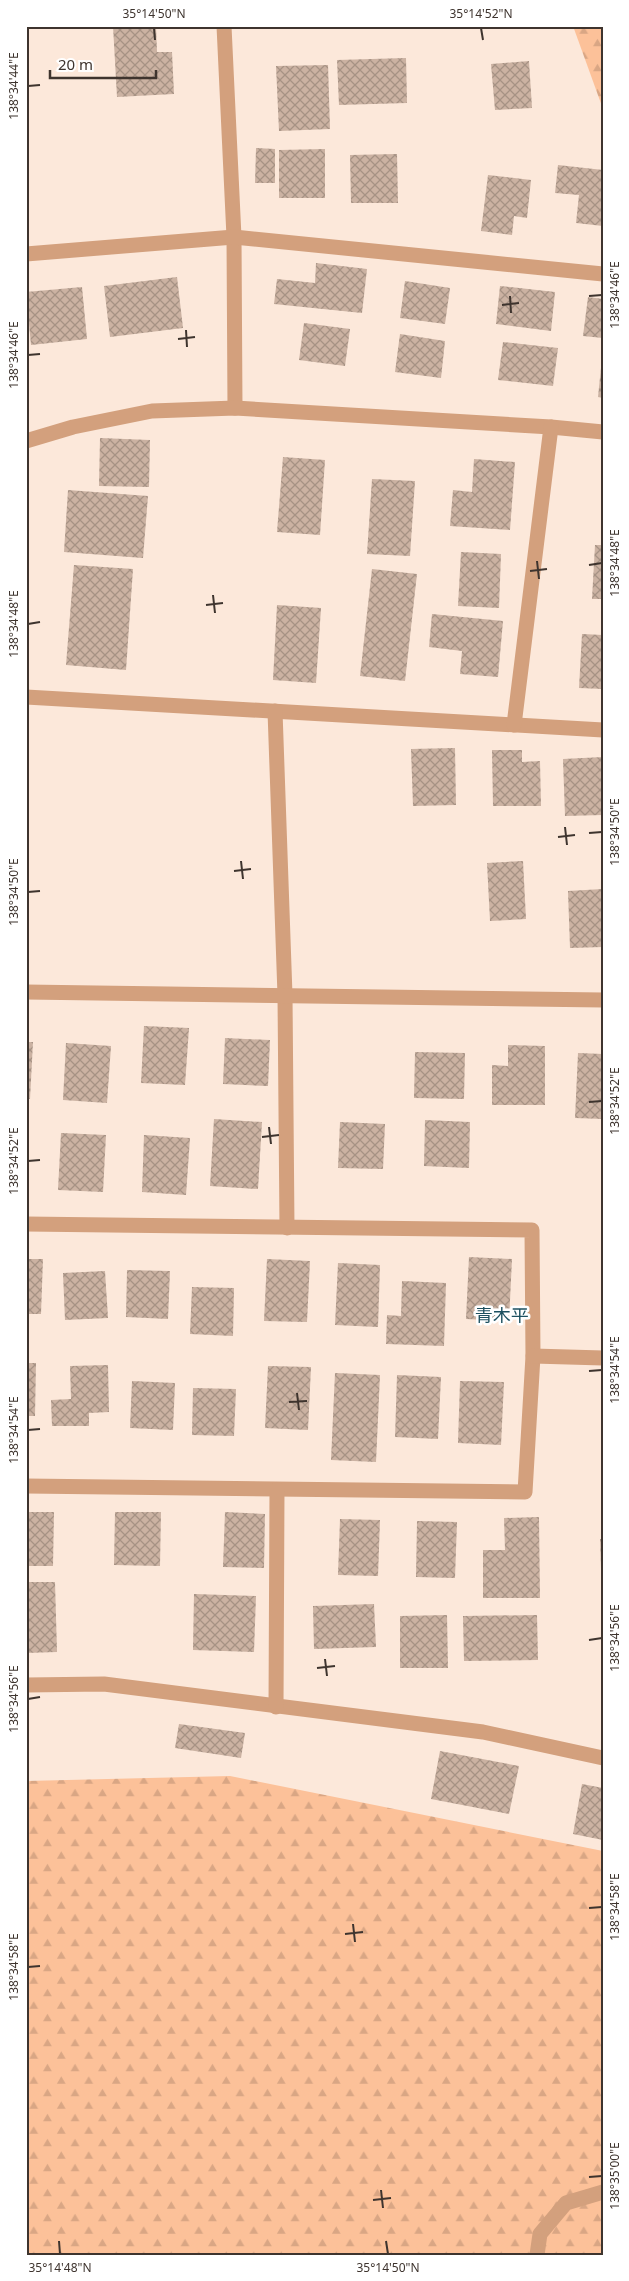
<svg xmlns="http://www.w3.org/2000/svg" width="629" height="2281" font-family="'Noto Sans','Noto Sans JP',sans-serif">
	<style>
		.forest { fill: url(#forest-firs) }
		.building { fill: url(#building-cross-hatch) }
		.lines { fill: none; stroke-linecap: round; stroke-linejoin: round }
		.minor { stroke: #d3a07d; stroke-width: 15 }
		.ticks { fill: none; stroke: #3e342e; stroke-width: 2 }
		.labels { text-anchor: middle; stroke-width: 5; stroke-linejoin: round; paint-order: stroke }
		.quarter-label { font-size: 18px; fill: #1d5060; stroke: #fff }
		.neatline { fill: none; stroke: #3e342e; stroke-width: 2 }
		.ticks-label { font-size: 12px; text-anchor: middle; fill: #3e342e }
	</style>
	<defs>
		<pattern id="forest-firs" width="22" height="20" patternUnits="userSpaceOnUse" patternTransform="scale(1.25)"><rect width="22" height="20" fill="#fcc199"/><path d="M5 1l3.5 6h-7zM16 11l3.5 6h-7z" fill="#d9a684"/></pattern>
		<pattern id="building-cross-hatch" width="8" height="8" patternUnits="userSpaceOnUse" patternTransform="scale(1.25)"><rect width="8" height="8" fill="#cbb2a2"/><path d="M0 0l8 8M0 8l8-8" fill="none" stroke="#a69284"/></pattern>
	</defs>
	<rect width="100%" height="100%" fill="#fce8da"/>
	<g class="forest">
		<path d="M573 26H603V109Z"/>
		<path d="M230 1776 603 1851V2255H26V1781Z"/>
	</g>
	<g class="building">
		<path d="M113 26H156L157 52H172L174 94 117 97Z"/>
		<path d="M406 58 407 103 339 105 337 60Z"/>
		<path d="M529 61 532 108 495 110 491 64Z"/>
		<path d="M328 65 330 129 279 131 276 66Z"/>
		<path d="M256 148 275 149V183H255Z"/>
		<path d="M325 149V198H279V150Z"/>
		<path d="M397 154 398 203H351L350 155Z"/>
		<path d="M558 165 603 170V226L576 223 579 195 555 193Z"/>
		<path d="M488 175 531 180 527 218 514 216 512 235 481 231Z"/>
		<path d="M316 263 367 269 362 313 274 304 277 279 315 283Z"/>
		<path d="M177 277 183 328 110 337 104 286Z"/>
		<path d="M405 281 450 288 445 324 400 318Z"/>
		<path d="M500 286 555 292 551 331 496 324Z"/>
		<path d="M82 287 87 339 31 345 26 292Z"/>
		<path d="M588 297 603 299V338L583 336Z"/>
		<path d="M304 323 350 329 345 366 299 360Z"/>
		<path d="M400 334 445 341 441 378 395 372Z"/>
		<path d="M503 342 558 348 553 386 498 380Z"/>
		<path d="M601 368H603V398L598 397Z"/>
		<path d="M100 438 150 440 149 487 99 486Z"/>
		<path d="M283 457 325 460 320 535 277 532Z"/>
		<path d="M474 459 515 462 510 530 450 526 453 490 472 492Z"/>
		<path d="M372 479 415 481 410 556 367 554Z"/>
		<path d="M68 490 148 496 143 558 64 552Z"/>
		<path d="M595 545H603V599H592Z"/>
		<path d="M461 552 501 554 499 608 458 606Z"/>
		<path d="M74 565 133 569 126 670 66 665Z"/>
		<path d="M372 569 417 574 405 681 360 676Z"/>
		<path d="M277 605 321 608 316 683 273 680Z"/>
		<path d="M432 614 503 621 498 677 460 674 462 651 429 647Z"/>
		<path d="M582 634 603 635V689L579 688Z"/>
		<path d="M455 748 456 805 413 806 411 749Z"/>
		<path d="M492 750H522V762L540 761 541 806H493Z"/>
		<path d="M603 757V815L565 816 563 759Z"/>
		<path d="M523 861 526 919 490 921 487 863Z"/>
		<path d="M603 889V947L570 948 568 891Z"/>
		<path d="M144 1026 189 1028 185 1085 141 1083Z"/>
		<path d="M225 1038 270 1040 268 1086 223 1084Z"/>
		<path d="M26 1042H33L30 1099H26Z"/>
		<path d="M66 1043 111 1046 107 1103 63 1100Z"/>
		<path d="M508 1045 545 1046V1105H492V1065L508 1066Z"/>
		<path d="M415 1052 465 1053 464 1099 414 1098Z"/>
		<path d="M578 1053 603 1054V1119L575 1118Z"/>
		<path d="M214 1119 262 1122 258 1189 210 1186Z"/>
		<path d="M425 1120 470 1122 469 1168 424 1166Z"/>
		<path d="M340 1122 385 1124 383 1169 338 1168Z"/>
		<path d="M61 1133 106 1135 103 1192 58 1190Z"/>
		<path d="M144 1135 190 1138 186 1195 142 1192Z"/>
		<path d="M469 1257 512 1259 509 1321 466 1319Z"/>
		<path d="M26 1259H43L41 1314H26Z"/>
		<path d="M267 1259 310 1261 307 1322 264 1321Z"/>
		<path d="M338 1263 380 1265 378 1327 335 1325Z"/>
		<path d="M127 1270 170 1271 168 1319 126 1317Z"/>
		<path d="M105 1271 108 1318 65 1320 63 1273Z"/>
		<path d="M402 1281 446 1283 444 1346 386 1344 387 1315 401 1316Z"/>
		<path d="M192 1287 234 1288 233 1336 190 1334Z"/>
		<path d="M26 1363H36L35 1416H26Z"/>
		<path d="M108 1365 109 1412 89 1413V1426H52L51 1400 71 1399 70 1366Z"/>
		<path d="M268 1366 311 1367 308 1430 265 1428Z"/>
		<path d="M335 1373 380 1375 376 1462 331 1460Z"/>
		<path d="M397 1375 441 1377 438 1439 395 1437Z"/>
		<path d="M132 1381 175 1383 173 1430 130 1428Z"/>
		<path d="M460 1381 504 1382 501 1445 458 1443Z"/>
		<path d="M193 1388 236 1389 234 1436 192 1435Z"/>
		<path d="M26 1512H54L53 1566H26Z"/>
		<path d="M115 1512H161L160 1566 114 1565Z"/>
		<path d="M225 1512 265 1514 264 1568 223 1567Z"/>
		<path d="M539 1517 540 1598H483V1550H505L504 1518Z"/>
		<path d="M340 1519 380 1520 378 1576 338 1575Z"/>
		<path d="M417 1521 457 1522 455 1578 416 1577Z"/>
		<path d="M600 1539H603V1568H601Z"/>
		<path d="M26 1582H55L57 1652 26 1653Z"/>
		<path d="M194 1594 256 1596 254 1652 193 1650Z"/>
		<path d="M374 1604 376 1647 314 1649 313 1606Z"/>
		<path d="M447 1615 448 1668H400V1616Z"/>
		<path d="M537 1615 538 1660 464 1661 463 1616Z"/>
		<path d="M179 1724 245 1733 241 1758 175 1748Z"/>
		<path d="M440 1751 519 1766 509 1814 431 1799Z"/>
		<path d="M582 1784 603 1788V1840L573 1834Z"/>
	</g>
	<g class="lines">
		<g class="minor">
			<path d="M224 26 234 237 235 408"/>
			<path d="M26 254 234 237 603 274"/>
			<path d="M26 441 73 427 152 411 235 408 551 427 603 432"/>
			<path d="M26 697 603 730"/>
			<path d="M275 711 285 995 287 1228"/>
			<path d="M514 725 551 427"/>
			<path d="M26 992 603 1000"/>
			<path d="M26 1224 532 1230 533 1356 525 1492 26 1486"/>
			<path d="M533 1356 603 1358"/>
			<path d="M26 1685 104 1684 483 1732 603 1758"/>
			<path d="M276 1707 277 1490"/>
			<path d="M537 2255 540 2234 566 2203 603 2192"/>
		</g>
	</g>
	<path class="ticks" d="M154 28 155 40M481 28 483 40M28 86 40 85M510 296 511 313M589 296 602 295M502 305 519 303M186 330 187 347M178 339 195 337M28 355 40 354M537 561 539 579M589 565 602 563M530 571 547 569M213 595 215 613M206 605 223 603M28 624 40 622M565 827 567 845M589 833 602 832M558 837 575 835M241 861 243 879M234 871 251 869M28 892 40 891M589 1102 602 1101M269 1127 271 1144M262 1137 279 1135M28 1161 40 1160M589 1371 602 1370M297 1393 299 1410M289 1402 307 1401M28 1430 40 1429M589 1640 602 1638M325 1659 327 1676M317 1668 335 1666M28 1699 40 1697M589 1908 602 1907M353 1924 355 1942M345 1934 363 1932M28 1967 40 1966M589 2177 602 2176M381 2190 383 2208M373 2200 391 2198M59 2241 60 2254M386 2241 388 2254"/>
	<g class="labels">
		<g class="quarter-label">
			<text x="502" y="1322">青木平</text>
		</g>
	</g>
	<rect width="629" height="2281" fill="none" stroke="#ffffff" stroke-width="55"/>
	<path d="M50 70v8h106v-8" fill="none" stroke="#3e342e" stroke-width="2.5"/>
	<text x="58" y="70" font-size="15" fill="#3e342e" stroke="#ffffff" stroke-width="4" paint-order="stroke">20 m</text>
	<rect x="28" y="28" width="574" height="2226" class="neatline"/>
	<g class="ticks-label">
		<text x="154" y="18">35°14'50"N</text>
		<text x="481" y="18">35°14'52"N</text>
		<text transform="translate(14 86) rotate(-90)" y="4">138°34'44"E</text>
		<text transform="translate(615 295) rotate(-90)" y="4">138°34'46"E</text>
		<text transform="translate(14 355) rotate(-90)" y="4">138°34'46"E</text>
		<text transform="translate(615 563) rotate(-90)" y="4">138°34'48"E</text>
		<text transform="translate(14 624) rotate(-90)" y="4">138°34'48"E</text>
		<text transform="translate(615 832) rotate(-90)" y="4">138°34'50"E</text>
		<text transform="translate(14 892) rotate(-90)" y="4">138°34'50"E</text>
		<text transform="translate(615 1101) rotate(-90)" y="4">138°34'52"E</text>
		<text transform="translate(14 1161) rotate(-90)" y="4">138°34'52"E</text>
		<text transform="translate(615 1370) rotate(-90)" y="4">138°34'54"E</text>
		<text transform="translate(14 1430) rotate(-90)" y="4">138°34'54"E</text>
		<text transform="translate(615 1638) rotate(-90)" y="4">138°34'56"E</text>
		<text transform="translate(14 1699) rotate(-90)" y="4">138°34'56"E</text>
		<text transform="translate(615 1907) rotate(-90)" y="4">138°34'58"E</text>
		<text transform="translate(14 1967) rotate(-90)" y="4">138°34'58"E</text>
		<text transform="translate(615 2176) rotate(-90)" y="4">138°35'00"E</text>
		<text x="60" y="2272">35°14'48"N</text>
		<text x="388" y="2272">35°14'50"N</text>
	</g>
</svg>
